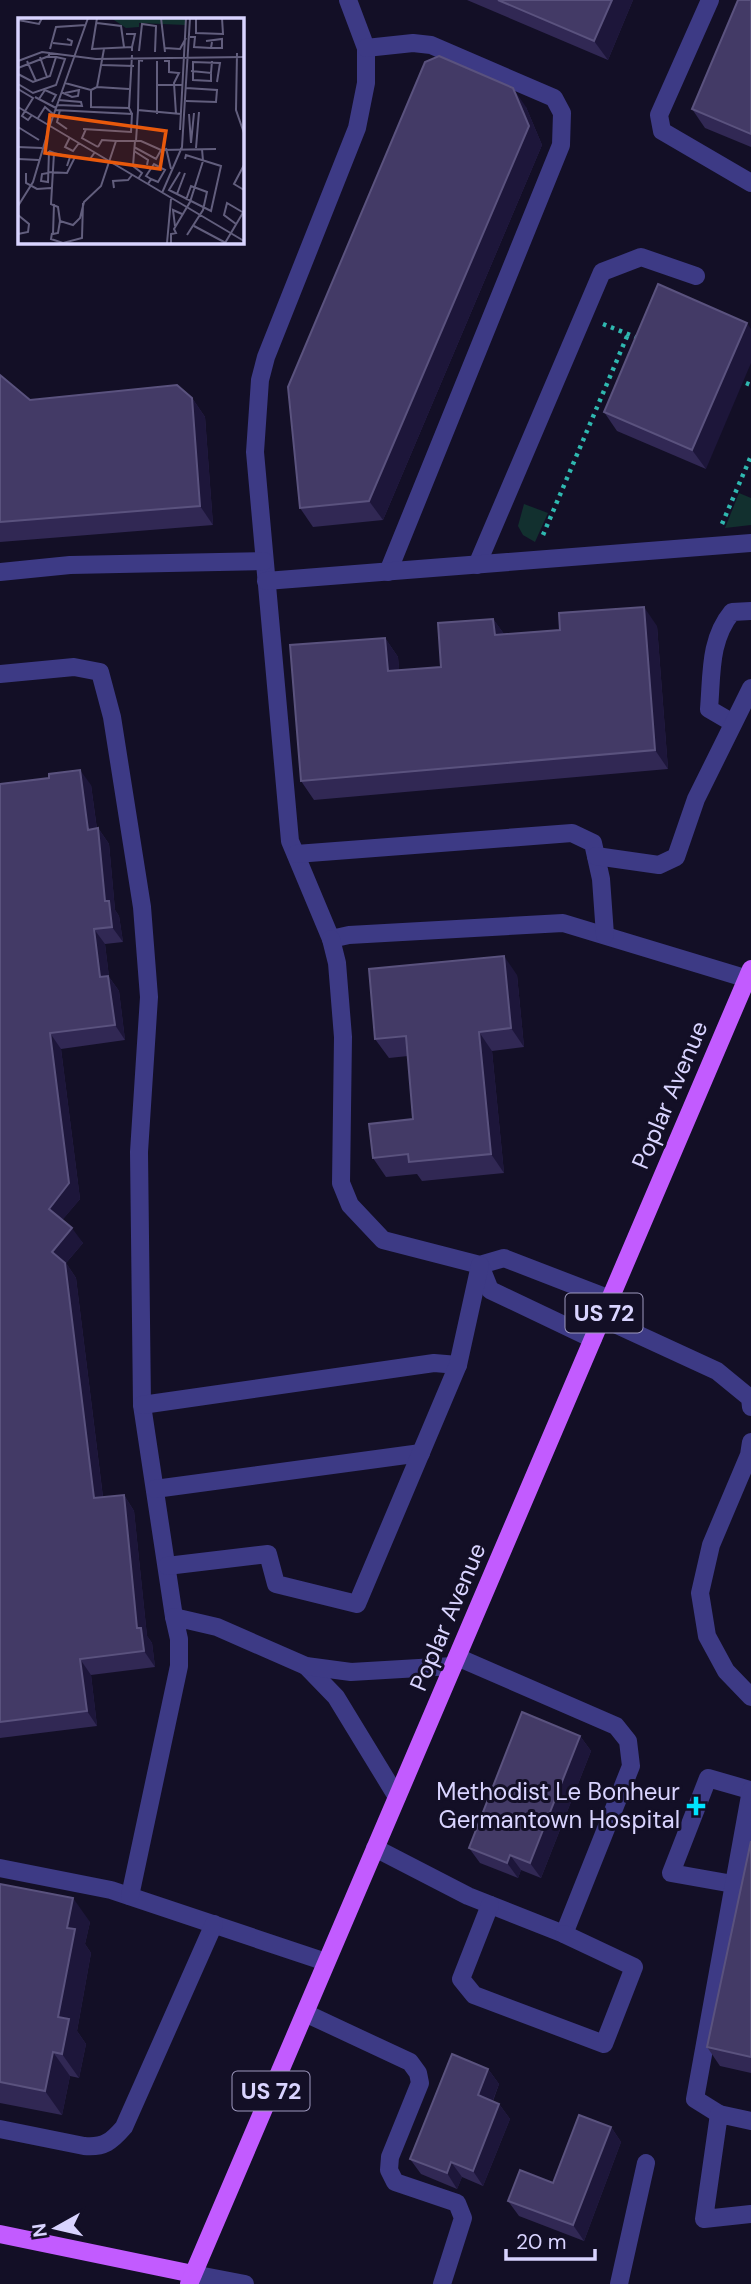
<svg xmlns="http://www.w3.org/2000/svg" width="751" height="2284" font-family="'DM Sans',sans-serif">
	<style>
		.green { fill: #12302f }
		.lines { fill: none; stroke-linecap: round; stroke-linejoin: round }
		.path { stroke: #2fb8b0; stroke-width: 4.5; stroke-dasharray: 3.5 5; stroke-linecap: butt }
		.service { stroke: #3d3a85; stroke-width: 18 }
		.tertiary { stroke: #3d3a85; stroke-width: 18 }
		.primary { stroke: #c25bff; stroke-width: 18 }
		.wall { fill: #312854 }
		.shaded-wall { fill: #1d163a }
		.building { fill: #433a66; stroke: #5a527e; stroke-width: 2 }
		.poi-dot { fill: #00e5ff; stroke: #130f26; stroke-width: 2.5 }
		.labels { text-anchor: middle; stroke-width: 6; stroke-linejoin: round; paint-order: stroke }
		.shield { fill: #130f26; stroke: #9e99be; stroke-width: 2 }
		.shield-label { font-size: 23px; font-weight: bold; fill: #d9d4ff }
		.street-label { font-size: 24px; fill: #d9d4ff; stroke: #130f26 }
		.poi-label { font-size: 24px; fill: #d9d4ff; stroke: #130f26; text-anchor: end }
		.inset-road { fill: none; stroke: #625e7d; stroke-width: 2 }
		.view { fill: #e8590c; fill-opacity: 0.15; stroke: #e8590c; stroke-width: 3.5 }
		.inset-edge { fill: none; stroke: #d9d4ff; stroke-width: 3.5 }
	</style>
	<rect width="100%" height="100%" fill="#130f26"/>
	<g class="green">
		<path d="M739 493 751 498V525L725 528Z"/>
		<path d="M524 504 548 513 535 542 523 535 518 526Z"/>
	</g>
	<g class="lines">
		<g class="path">
			<path d="M603 324 640 339"/>
			<path d="M746 383 751 385"/>
			<path d="M722 524 751 456"/>
			<path d="M543 535 628 334"/>
		</g>
		<g class="service">
			<path d="M348 0 366 48V83L357 128 266 357 260 380 255 452 290 841 331 939 349 935 563 923 751 980"/>
			<path d="M710 0 659 115 662 131 751 183"/>
			<path d="M366 48 413 43 431 45 554 98 562 113 561 145 388 572"/>
			<path d="M477 565 602 272 641 257 696 276"/>
			<path d="M0 572 70 565 264 561"/>
			<path d="M266 581 751 543"/>
			<path d="M0 674 74 667 100 672 112 717 142 907 149 997 139 1152 142 1405 174 1617"/>
			<path d="M733 723 709 709C712 674 709 640 732 612L751 611"/>
			<path d="M296 854 572 833 593 843 601 879 605 935"/>
			<path d="M596 856 659 865 676 857 696 799 751 688"/>
			<path d="M331 939 337 963 343 1037 341 1183 350 1205 383 1240 480 1265 504 1258 610 1299"/>
			<path d="M480 1265 490 1290 593 1339"/>
			<path d="M602 1318 717 1371 750 1398 751 1407"/>
			<path d="M142 1405 434 1363 458 1365"/>
			<path d="M751 1442 749 1455 711 1545 700 1593 707 1636 726 1671 751 1697"/>
			<path d="M155 1489 421 1453"/>
			<path d="M167 1566 268 1554 276 1584 357 1604 458 1365 480 1265"/>
			<path d="M306 1666 336 1697 397 1797"/>
			<path d="M375 1848 468 1896 564 1934 631 1766 628 1741 616 1726 457 1657"/>
			<path d="M0 1868 111 1890 326 1962"/>
			<path d="M733 1884 671 1873 708 1778 750 1790"/>
			<path d="M130 1896 179 1666V1639L174 1617 217 1627 306 1666 351 1672 453 1666"/>
			<path d="M490 1905 461 1979 474 1995 604 2044 634 1967 564 1934"/>
			<path d="M305 2013 410 2062 418 2073 420 2083 390 2157 389 2170 395 2182 457 2203 463 2218 442 2284"/>
			<path d="M719 2114 695 2099 751 1790"/>
			<path d="M751 2121 719 2114 704 2219 751 2214"/>
			<path d="M0 2129 84 2146C104 2148 112 2141 124 2127L214 1924"/>
			<path d="M619 2284 646 2163"/>
		</g>
		<path class="tertiary" d="M193 2274 245 2284"/>
		<g class="primary">
			<path d="M0 2234 193 2274"/>
			<path d="M189 2284 751 969"/>
		</g>
	</g>
	<g class="wall">
		<path d="M467 0H633L608 60Z"/>
		<path d="M751 0V147L705 128 692 109Z"/>
		<path d="M526 107 542 145 383 520 313 527 300 508Z"/>
		<path d="M658 284 706 469 617 431 604 412Z"/>
		<path d="M0 375 30 400 192 398 205 417 213 525 0 542Z"/>
		<path d="M493 619 504 634 657 626 668 769 314 800 301 781 385 638 398 657 399 670 441 667Z"/>
		<path d="M0 784 91 785 97 829 98 828 109 844 115 910 119 916 123 942 105 944 109 977 119 991 125 1040 61 1049 80 1199 62 1220 83 1243 66 1263 76 1278 103 1497 124 1495 134 1511 147 1636 152 1643 155 1667 91 1675 97 1726 0 1738Z"/>
		<path d="M517 975 524 1047 492 1051 504 1173 422 1181 417 1174 386 1177 373 1158 413 1119 408 1056 389 1058 375 1039Z"/>
		<path d="M580 1736 591 1751 541 1878 521 1870 518 1878 480 1863 469 1848Z"/>
		<path d="M751 1841V2073L720 2066 707 2047Z"/>
		<path d="M0 1884 90 1922 85 1944 91 1953 77 2031 86 2044 79 2078 70 2076 62 2115 0 2103Z"/>
		<path d="M488 2069 499 2084 493 2101 499 2104 510 2119 483 2186 462 2177 457 2189 421 2174 410 2159Z"/>
		<path d="M611 2127 621 2142 584 2241 519 2216 508 2201 553 2183Z"/>
	</g>
	<g class="shaded-wall">
		<path d="M612 0H633L608 60 594 41Z"/>
		<path d="M513 88 526 107 542 145 383 520 369 501Z"/>
		<path d="M747 323 751 329V363L706 469 692 450Z"/>
		<path d="M192 398 205 417 213 525 200 506Z"/>
		<path d="M644 607 657 626 668 769 655 750Z"/>
		<path d="M493 619 507 638 495 635Z"/>
		<path d="M385 638 398 657 401 690 388 671Z"/>
		<path d="M80 770 91 785 99 845 88 830Z"/>
		<path d="M98 828 109 844 115 910 119 916 123 942 112 927 105 901Z"/>
		<path d="M94 929 105 944 109 977 119 991 125 1040 115 1025 100 977Z"/>
		<path d="M504 956 517 975 524 1047 511 1028Z"/>
		<path d="M479 1032 492 1051 504 1173 491 1154Z"/>
		<path d="M50 1033 61 1049 80 1199 59 1224 49 1209Z"/>
		<path d="M72 1228 83 1243 66 1263 76 1278 105 1514 94 1498 52 1252Z"/>
		<path d="M124 1495 134 1511 147 1636 152 1643 155 1667 144 1651 137 1628Z"/>
		<path d="M80 1659 91 1675 97 1726 87 1711Z"/>
		<path d="M580 1736 591 1751 541 1878 530 1863Z"/>
		<path d="M510 1855 521 1870 518 1878 507 1863Z"/>
		<path d="M73 1898 90 1922 85 1944 91 1953 77 2031 86 2044 79 2078 62 2054 58 2017 67 1928Z"/>
		<path d="M53 2052 70 2076 62 2115 45 2091Z"/>
		<path d="M488 2069 499 2084 489 2110 478 2095Z"/>
		<path d="M499 2104 510 2119 483 2186 473 2171Z"/>
		<path d="M611 2127 621 2142 584 2241 573 2225Z"/>
		<path d="M451 2162 462 2177 457 2189 447 2173Z"/>
	</g>
	<g class="building">
		<path d="M498 0H612L594 41Z"/>
		<path d="M738 0H751V134L692 109Z"/>
		<path d="M439 56 513 88 529 126 369 501 300 508 288 387 425 62Z"/>
		<path d="M658 284 747 323 692 450 604 412Z"/>
		<path d="M0 375 30 400 177 385 192 398 200 506 0 522Z"/>
		<path d="M644 607 655 750 301 781 290 645 385 638 388 671 441 667 438 623 493 619 495 635 560 630 559 613Z"/>
		<path d="M80 770 88 830 98 828 105 901H109L112 927 94 929 100 977 108 976 115 1025 50 1033 69 1183 49 1209 72 1228 52 1252 65 1263 94 1498 124 1495 137 1628H141L144 1651 80 1659 87 1711 0 1722V784L49 778V774Z"/>
		<path d="M504 956 511 1028 479 1032 491 1154 409 1162 408 1154 373 1158 369 1124 413 1119 406 1036 375 1039 369 969Z"/>
		<path d="M522 1712 580 1736 530 1863 510 1855 507 1863 469 1848Z"/>
		<path d="M751 1841V2057L707 2047Z"/>
		<path d="M0 1884 73 1898 67 1928 75 1929 58 2017 69 2019 62 2054 53 2052 45 2091 0 2082Z"/>
		<path d="M452 2054 488 2069 478 2095 499 2104 473 2171 451 2162 447 2173 410 2159Z"/>
		<path d="M579 2115 611 2127 573 2225 508 2201 520 2170 553 2183Z"/>
	</g>
	<path class="poi-dot" d="M692.5 1795.5h7v7h7v7h-7v7h-7v-7h-7v-7h7z"/>
	<g class="labels">
		<g class="shield">
			<rect x="565.5" y="1293.5" width="77" height="39" rx="5"/>
			<rect x="232.5" y="2071.5" width="77" height="39" rx="5"/>
		</g>
		<g class="shield-label">
			<text x="604" y="1321">US 72</text>
			<text x="271" y="2099">US 72</text>
		</g>
		<g class="street-label">
			<text transform="translate(670 1095) rotate(-67)" y="8">Poplar Avenue</text>
			<text transform="translate(448 1617) rotate(-67)" y="8">Poplar Avenue</text>
		</g>
		<g class="poi-label">
			<text x="680" y="1800">Methodist Le Bonheur<tspan x="680" dy="28">Germantown Hospital</tspan></text>
		</g>
	</g>
	<g transform="translate(18 18)">
		<rect width="226" height="226" fill="#130f26"/>
		<path d="M93 0H167V7L121 5V9L108 10Z" fill="#12302f"/>
		<path class="inset-road" d="M79 0 74 31 114 29V33M143 0 147 34M178 0V15L205 16 204 0M0 2 21 6 24 0M79 5 103 8 106 29M108 16H117L114 29M172 19H177L176 29 193 30M188 23 204 21V30H193L194 24M35 25 53 27 54 23 49 21M147 30 162 31 168 20M32 31 38 9 68 7M121 33 124 6 138 8 137 34M219 35 218 92 226 115M22 39 29 59M0 43 24 34 78 41 226 39M9 43 18 63M125 43 121 42 120 92 163 96M146 43H151V54L161 55 156 65 158 96M84 47 116 48M0 50 31 38M173 53 193 55 194 43M193 55V63L175 62V44L202 45 199 64M0 56 15 64 32 58 38 39H31V34M47 65 73 72V89L111 90 114 96M0 66 15 75 38 67 47 41 38 39M139 67H165M79 69 111 71M0 71 15 80 4 98 10 102 14 97M73 72 79 69 86 31M43 74 54 79 60 78 61 72 47 75M17 79 38 90M21 81 27 72 38 77 34 84M168 83 198 84 199 72 168 70M39 87 64 88 63 84 40 82M0 89 226 223M111 90 114 37M37 92 114 96 113 114 65 111M42 92 39 104 49 111M139 96V43M171 96 173 125 176 95M20 100 27 89 35 96M32 107 70 0M0 109 21 122M68 111 64 120 80 129M162 112 168 0M52 119 47 129 55 133 61 125M117 123 115 148 124 155 120 161M118 123 120 92M0 129 24 130M80 129 84 122 98 123M116 129 138 141 143 132M148 130 153 151M178 130 181 94M31 133 36 135 33 186 40 189 42 203 55 207 62 200 66 184 83 168 98 123H123L143 132 198 131M116 133 130 142 129 147M36 135 52 139 49 148M0 141 21 142M226 147 216 166 226 172M30 154 49 155 57 139 72 141 77 134M162 154 151 172 193 193 203 148 168 137 167 141M8 155V165L19 171 33 170M30 155 24 156 23 163 30 164 31 133M130 166 133 161 128 158 136 146 147 152 140 164 133 161M96 170 95 163 110 162 114 157M144 175 164 129 172 0M159 176 167 155M168 182 173 168 189 174 185 192 169 217M36 186 35 216 40 215 42 203M0 188 15 164 32 107M0 197 11 206 10 214 0 216M218 206 206 197 209 185 226 195M157 208 155 192 164 196M176 208 208 225M34 215 33 221 45 225 64 220 65 185M149 225 153 181M153 225V216L158 215 156 211 172 184 185 143 184 131M207 225 226 193"/>
		<path class="view" d="M32 97 148 113 142 151 27 135Z"/>
		<rect width="226" height="226" class="inset-edge"/>
	</g>
	<g transform="translate(56 2228) rotate(262)" stroke="#130f26" stroke-width="5" paint-order="stroke">
	<path d="M0-5L12 26L0 18L-12 26Z" fill="#d9d4ff"/>
	<text y="-10" font-size="19" font-weight="bold" text-anchor="middle" fill="#d9d4ff">N</text>
	</g>
	<path d="M506 2249v10h89v-10" fill="none" stroke="#d9d4ff" stroke-width="3.5"/>
	<text x="516" y="2249" font-size="21" fill="#d9d4ff" stroke="#130f26" stroke-width="5" paint-order="stroke">20 m</text>
</svg>
